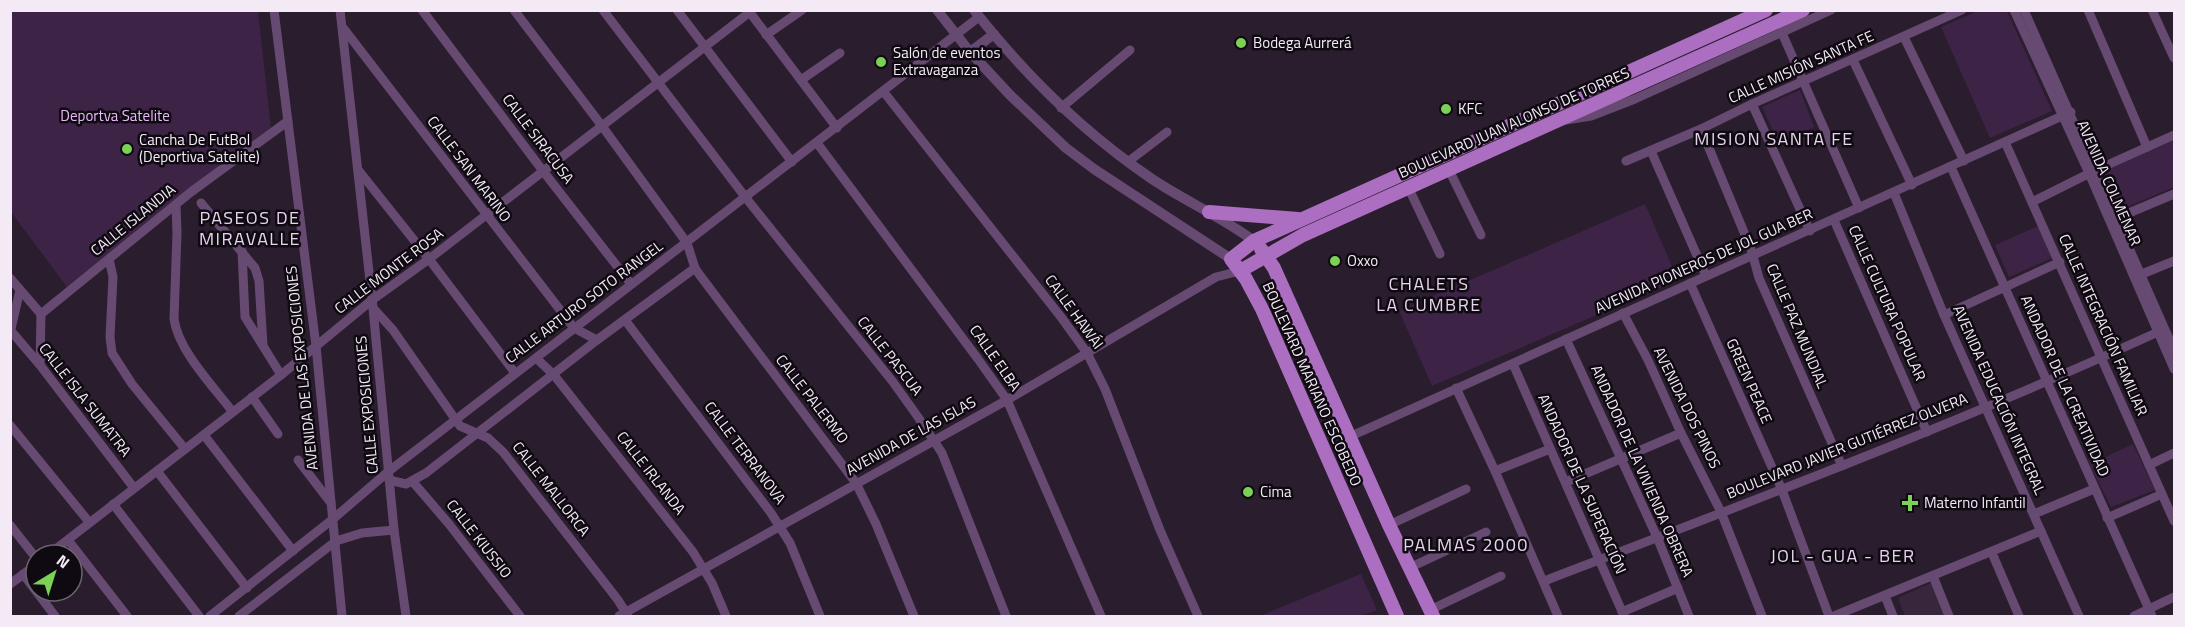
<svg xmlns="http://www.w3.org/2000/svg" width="2185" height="627" font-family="'Titillium Web',sans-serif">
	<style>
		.built { fill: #37263c }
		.green { fill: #3d2345 }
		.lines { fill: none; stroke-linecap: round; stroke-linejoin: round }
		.minor { stroke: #674a71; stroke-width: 9 }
		.tertiary { stroke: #674a71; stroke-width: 10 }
		.primary { stroke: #ac6ec0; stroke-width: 14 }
		.poi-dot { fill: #7bd156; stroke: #0f0a11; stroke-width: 2 }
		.labels { text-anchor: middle; stroke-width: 5; stroke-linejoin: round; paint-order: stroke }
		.poi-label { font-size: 15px; fill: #f3eaf6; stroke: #0f0a11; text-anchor: start }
		.street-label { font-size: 15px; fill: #f3eaf6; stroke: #0f0a11 }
		.park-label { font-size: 15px; fill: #e9b9fa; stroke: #0f0a11 }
		.quarter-label { font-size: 18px; letter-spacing: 1.5px; fill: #e5d4eb; stroke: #0f0a11 }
	</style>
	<rect width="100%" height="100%" fill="#2a1d2e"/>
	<path class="built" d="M1933 582 1946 616H1905L1898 598Z"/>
	<g class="green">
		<path d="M1980 10 2007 11 2052 111 1990 138 1941 27Z"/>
		<path d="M11 11H258L271 128 67 287 11 212Z"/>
		<path d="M1800 90 1814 127 1779 144 1762 107Z"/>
		<path d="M2174 140V187L2120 210 2103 169Z"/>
		<path d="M1645 204 1678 280 1432 386 1399 311Z"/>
		<path d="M2038 226 2052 258 2009 277 1995 245Z"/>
		<path d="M2133 444 2155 490 2111 507 2088 461 2098 455 2099 460Z"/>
		<path d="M1361 574 1377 610 1361 616H1260Z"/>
	</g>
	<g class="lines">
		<g class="minor">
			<path d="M274 10 316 346 342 616"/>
			<path d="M340 10 373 308 394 530 406 616"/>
			<path d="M422 10 543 171 631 284"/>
			<path d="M514 10 602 126 687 243 695 268 699 274 856 483 876 524 914 616"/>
			<path d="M603 10 746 198 893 382 918 417 942 453 1006 616"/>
			<path d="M677 10 792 162"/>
			<path d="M748 10 837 128"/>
			<path d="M2014 10 2089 173 2174 369"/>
			<path d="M2024 10 2174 350"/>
			<path d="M2088 10 2147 147"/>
			<path d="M2152 10 2174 58"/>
			<path d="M344 29 574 328 597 340"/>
			<path d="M1782 33 1859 208"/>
			<path d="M766 35 802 10"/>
			<path d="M1904 37 1964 161"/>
			<path d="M1853 60 1912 185"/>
			<path d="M801 80 840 53"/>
			<path d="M883 91 1061 317 1087 353 1105 389 1160 530 1198 616"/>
			<path d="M1752 104 1810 231"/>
			<path d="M1061 108 1130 50"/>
			<path d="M1566 120 1591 116 1635 99 1831 10"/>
			<path d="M1701 129 1751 249 1759 278 1842 466"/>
			<path d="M2005 142 2174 521"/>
			<path d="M817 143 978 359 1007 400 1101 616"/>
			<path d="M1651 151 1706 276"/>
			<path d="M1129 161 1167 132"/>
			<path d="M1626 161 1701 129 1752 104 1962 10"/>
			<path d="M1951 167 2152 616"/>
			<path d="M1449 170 1481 235"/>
			<path d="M359 171 429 259 515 373"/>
			<path d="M1409 189 1440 254"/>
			<path d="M1894 193 1944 315 2079 616"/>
			<path d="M2032 202 2096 170 2174 135"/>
			<path d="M201 203 255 268 259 281 263 345"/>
			<path d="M176 205 177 233 174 319C178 350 213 386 232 411"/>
			<path d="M2117 218 2174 194"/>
			<path d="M1834 220 1927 432"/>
			<path d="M242 251 245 317 281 375"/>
			<path d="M109 259 113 277 110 337 112 353 132 384 185 449"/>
			<path d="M2137 276 2174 261"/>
			<path d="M10 278 41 314"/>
			<path d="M1690 283 1782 490 1829 616"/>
			<path d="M373 308 393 330 460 426 488 438 503 452 618 600 628 616"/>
			<path d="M1623 313 1648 360 1681 433 1721 512 1762 616"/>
			<path d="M41 314 191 192 288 121"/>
			<path d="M1944 315 2060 262"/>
			<path d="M625 320 771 513 790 543 820 616"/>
			<path d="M11 331 40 365 134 488"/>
			<path d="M10 333 20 290"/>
			<path d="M1566 339 1657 537 1689 616"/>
			<path d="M536 358 554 375 693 552 712 583 726 616"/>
			<path d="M1513 364 1624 616"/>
			<path d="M40 365 41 314"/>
			<path d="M1456 388 1495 471 1558 616"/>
			<path d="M252 397 278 434"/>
			<path d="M10 425 89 522"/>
			<path d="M204 435 293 551"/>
			<path d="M1349 437 2071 112"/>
			<path d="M298 460 331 503"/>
			<path d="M2149 465 2174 453"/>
			<path d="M157 471 247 588"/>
			<path d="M1495 471 1550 449"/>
			<path d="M389 480 406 484 426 473 597 340 695 268"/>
			<path d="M413 482 449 524 520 616"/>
			<path d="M1566 482 1681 433"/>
			<path d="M113 504 199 616"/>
			<path d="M2034 514 2094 489"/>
			<path d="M2107 518 2162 494"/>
			<path d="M10 525 36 558"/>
			<path d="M1389 525 1466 489"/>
			<path d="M68 540 127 616"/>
			<path d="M1992 553 2019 616"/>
			<path d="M48 555 281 375 372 300 429 259 750 12"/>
			<path d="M1409 568 1486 532"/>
			<path d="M23 574 55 616"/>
			<path d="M1933 576 1949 616"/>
			<path d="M1544 581C1750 502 1957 424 2158 332"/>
			<path d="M10 584 36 565"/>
			<path d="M1885 596 1893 616"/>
			<path d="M1430 610 1501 576"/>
			<path d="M1622 612 1678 588"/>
			<path d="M210 616 333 519 389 471 979 17"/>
			<path d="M239 616 336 541 362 533 394 530"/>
			<path d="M619 616 1007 400 1216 277 1240 271"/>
			<path d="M1834 616 2041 531"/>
			<path d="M2134 616 2174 597"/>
		</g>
		<g class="tertiary">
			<path d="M937 10 970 52 1010 95 1066 148 1094 169 1231 259"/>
			<path d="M974 10C1025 75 1084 133 1152 179 1185 201 1222 217 1254 241"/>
			<path d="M970 52 994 34"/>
		</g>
		<g class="primary">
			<path d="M1209 212 1298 219"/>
			<path d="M1261 249 1274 268 1389 525 1433 616"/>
			<path d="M1240 271 1303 235 1803 10"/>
			<path d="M1397 616 1262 309 1246 279 1231 259 1254 241 1766 10"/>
		</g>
	</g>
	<g class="poi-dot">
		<circle cx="1241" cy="43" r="6"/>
		<circle cx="881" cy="62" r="6"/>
		<circle cx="1446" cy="109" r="6"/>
		<circle cx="127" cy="149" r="6"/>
		<circle cx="1335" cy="261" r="6"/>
		<circle cx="1248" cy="492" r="6"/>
		<path d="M1907 494h6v6h6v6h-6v6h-6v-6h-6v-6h6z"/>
	</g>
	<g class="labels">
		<g class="poi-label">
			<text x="1253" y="48">Bodega Aurrerá</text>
			<text x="893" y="58">Salón de eventos<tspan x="893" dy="17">Extravaganza</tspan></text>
			<text x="1458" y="114">KFC</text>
			<text x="139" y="145">Cancha De FutBol<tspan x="139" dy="17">(Deportiva Satelite)</tspan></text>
			<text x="1347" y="266">Oxxo</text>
			<text x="1260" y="497">Cima</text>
			<text x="1924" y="508">Materno Infantil</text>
		</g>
		<g class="street-label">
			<text transform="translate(1801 67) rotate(-24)" y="5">CALLE MISIÓN SANTA FE</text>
			<text transform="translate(1514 123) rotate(-24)" y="5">BOULEVARD JUAN ALONSO DE TORRES</text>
			<text transform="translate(538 139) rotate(53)" y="5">CALLE SIRACUSA</text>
			<text transform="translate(469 169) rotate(53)" y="5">CALLE SAN MARINO</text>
			<text transform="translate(2109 183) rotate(66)" y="5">AVENIDA COLMENAR</text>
			<text transform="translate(133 220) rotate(-39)" y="5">CALLE ISLANDIA</text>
			<text transform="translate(1704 261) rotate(-24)" y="5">AVENIDA PIONEROS DE JOL GUA BER</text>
			<text transform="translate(389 271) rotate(-37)" y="5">CALLE MONTE ROSA</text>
			<text transform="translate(584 302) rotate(-37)" y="5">CALLE ARTURO SOTO RANGEL</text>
			<text transform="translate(1887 303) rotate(66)" y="5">CALLE CULTURA POPULAR</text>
			<text transform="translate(1074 312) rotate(54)" y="5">CALLE HAWÁI</text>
			<text transform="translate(2103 325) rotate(66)" y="5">CALLE INTEGRACIÓN FAMILIAR</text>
			<text transform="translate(1797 326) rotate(67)" y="5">CALLE PAZ MUNDIAL</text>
			<text transform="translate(890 356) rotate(52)" y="5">CALLE PASCUA</text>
			<text transform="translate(995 358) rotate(55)" y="5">CALLE ELBA</text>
			<text transform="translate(302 368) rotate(-96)" y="5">AVENIDA DE LAS EXPOSICIONES</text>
			<text transform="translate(1749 381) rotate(66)" y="5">GREEN PEACE</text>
			<text transform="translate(1312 384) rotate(66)" y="5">BOULEVARD MARIANO ESCOBEDO</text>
			<text transform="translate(2065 386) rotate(66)" y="5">ANDADOR DE LA CREATIVIDAD</text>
			<text transform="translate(812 399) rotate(52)" y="5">CALLE PALERMO</text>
			<text transform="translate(85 400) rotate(52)" y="5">CALLE ISLA SUMATRA</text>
			<text transform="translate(1999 400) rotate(66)" y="5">AVENIDA EDUCACIÓN INTEGRAL</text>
			<text transform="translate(367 405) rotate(-95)" y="5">CALLE EXPOSICIONES</text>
			<text transform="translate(1687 408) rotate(64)" y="5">AVENIDA DOS PINOS</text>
			<text transform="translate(911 436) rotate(-29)" y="5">AVENIDA DE LAS ISLAS</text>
			<text transform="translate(1847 446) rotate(-22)" y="5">BOULEVARD JAVIER GUTIÉRREZ OLVERA</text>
			<text transform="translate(745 453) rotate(53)" y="5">CALLE TERRANOVA</text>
			<text transform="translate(1642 471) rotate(66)" y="5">ANDADOR DE LA VIVIENDA OBRERA</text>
			<text transform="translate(651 473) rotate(52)" y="5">CALLE IRLANDA</text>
			<text transform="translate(1582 484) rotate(66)" y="5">ANDADOR DE LA SUPERACIÓN</text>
			<text transform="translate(551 489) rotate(52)" y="5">CALLE MALLORCA</text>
			<text transform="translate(479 539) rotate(52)" y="5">CALLE KIUSSIO</text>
		</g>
		<g class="park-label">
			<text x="115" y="121">Deportva Satelite</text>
		</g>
		<g class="quarter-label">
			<text x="1774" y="145">MISION SANTA FE</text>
			<text x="250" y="224">PASEOS DE<tspan x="250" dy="21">MIRAVALLE</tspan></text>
			<text x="1429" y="290">CHALETS<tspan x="1429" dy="21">LA CUMBRE</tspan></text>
			<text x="1466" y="551">PALMAS 2000</text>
			<text x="1843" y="562">JOL - GUA - BER</text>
		</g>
	</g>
	<rect width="2185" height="627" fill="none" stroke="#f3eaf6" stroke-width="24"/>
	<g transform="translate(54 573) rotate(38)"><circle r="28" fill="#0f0a11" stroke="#6a646d" stroke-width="1.5"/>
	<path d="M0-4.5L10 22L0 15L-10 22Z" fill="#7bd156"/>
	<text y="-9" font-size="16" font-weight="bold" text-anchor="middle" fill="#f3eaf6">N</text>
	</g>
</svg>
